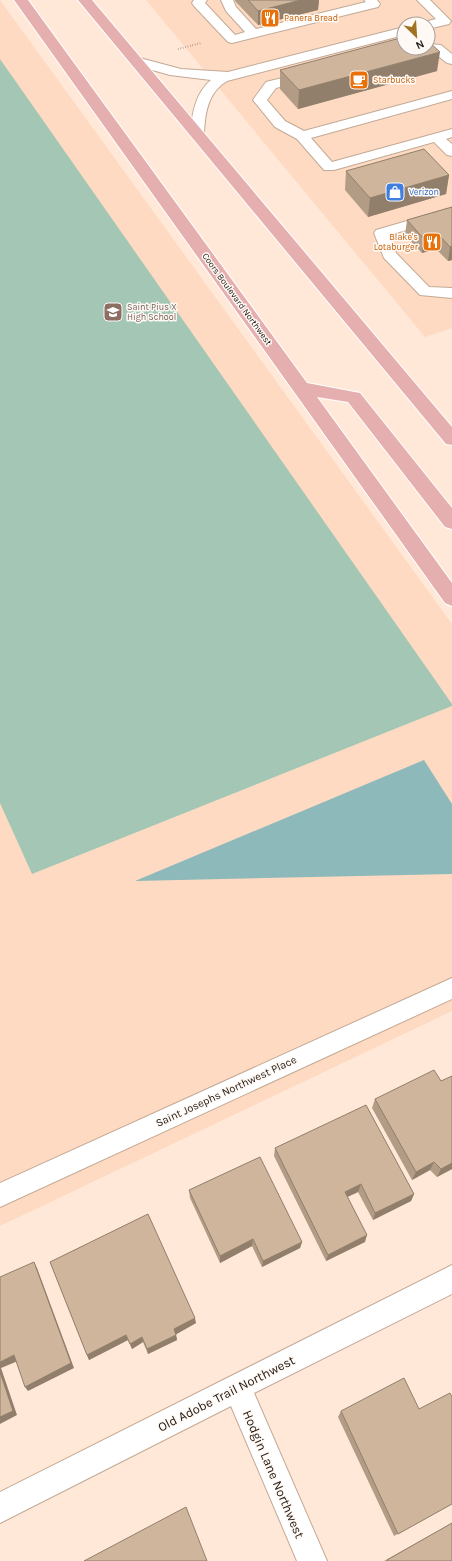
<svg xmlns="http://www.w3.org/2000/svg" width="452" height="1561" font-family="Karla,sans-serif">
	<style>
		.built { fill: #fddac1; fill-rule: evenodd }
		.green { fill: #a4c7b5 }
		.water { fill: #8db9bb }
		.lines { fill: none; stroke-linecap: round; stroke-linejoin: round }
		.service-casing { stroke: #c3a995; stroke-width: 2 }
		.minor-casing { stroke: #c3a995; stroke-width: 2 }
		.primary-casing { stroke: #fff; stroke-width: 2 }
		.path { stroke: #8c7b70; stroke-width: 2; stroke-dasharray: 0.5 2; stroke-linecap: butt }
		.service { fill: #fff; fill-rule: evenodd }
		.minor { fill: #fff; fill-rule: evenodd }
		.primary { fill: #e5afaf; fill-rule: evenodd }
		.wall { fill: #b29c85 }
		.shaded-wall { fill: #917f6c }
		.building { fill: #cfb59b; stroke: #917f6c }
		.labels { text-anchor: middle; stroke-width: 3; stroke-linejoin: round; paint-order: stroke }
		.far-food-label { font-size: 9px; fill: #c56008; stroke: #fef9f5; text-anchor: start }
		.far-shop-label { font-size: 9px; fill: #366cbe; stroke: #fef9f5; text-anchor: start }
		.far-street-label { font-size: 9px; fill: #231912; stroke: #fef9f5 }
		.far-education-label { font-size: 9px; fill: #785e54; stroke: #fef9f5; text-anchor: start }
		.street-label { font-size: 11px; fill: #231912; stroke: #fef9f5 }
		.near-street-label { font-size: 13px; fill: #231912; stroke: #fef9f5 }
	</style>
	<rect width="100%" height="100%" fill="#ffe8d8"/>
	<g class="built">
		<path d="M0 0 452 624V1011L0 1226Z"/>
		<path d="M146 0H452V328L425 337ZM404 24H428V48H404Z"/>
	</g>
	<path class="green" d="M0 59 452 704V706L32 874 0 803Z"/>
	<path class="water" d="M424 760 452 804V874L135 881Z"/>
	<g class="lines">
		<defs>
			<g id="service">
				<path d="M194 0H207L205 3 235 35 245 32 226 11 221 0H233L236 7 256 29 366 2 364 0H377L380 4 378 7 232 43 228 42 194 6 192 3Z"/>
				<path d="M417 0H430L451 21 449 24 428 29V24H422L424 22 436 19Z"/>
				<path d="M404 27V35L227 81C212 90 207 104 205 121 204 127 205 132 202 137H192L190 134C192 115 195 93 211 80L170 75 131 64 130 61 136 57 181 69 228 72Z"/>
				<path d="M428 44 441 45 452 54V64L447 63 433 52 423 51 422 48H428Z"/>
				<path d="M306 72 313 76 311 79 276 88 267 100 285 121 304 131 452 91V99L311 138 332 162 452 129V137L446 139 452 144V156L447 155 434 142 334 170H324L297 139 275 127 253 100 266 82Z"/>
				<path d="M452 208V217L389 235 396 253 429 287 452 288V298L420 295 384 258 374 233 376 230Z"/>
				<path d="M452 978V999L0 1207V1183Z"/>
			</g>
			<path id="minor" d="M452 1265V1294L254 1393 327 1561H297L231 1406 0 1523V1492Z"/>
			<g id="primary">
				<path d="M14 0H28L307 383 360 393 452 508V529L445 527 348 402 317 397 452 583V606L445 603Z"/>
				<path d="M78 0H92L452 427V445L446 444Z"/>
			</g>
		</defs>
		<use href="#service" class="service-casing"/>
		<use href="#minor" class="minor-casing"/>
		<use href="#primary" class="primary-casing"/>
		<path class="path" d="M178 49 201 43"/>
		<use href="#service" class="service"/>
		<use href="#minor" class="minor"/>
		<use href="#primary" class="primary"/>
	</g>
	<g class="wall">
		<path d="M235 0H319L318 10 258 25 235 1Z"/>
		<path d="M280 70 437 71 298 109 280 89Z"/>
		<path d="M346 171 449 175 446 194 368 217 345 190Z"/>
		<path d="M452 207V260L448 261 436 249 422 253 405 235 407 220Z"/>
		<path d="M452 1076V1169L437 1177 430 1170 412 1180 372 1108 375 1099 441 1081Z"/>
		<path d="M275 1148 414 1194 411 1201 373 1220 358 1192 347 1197 365 1242 326 1261 274 1156Z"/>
		<path d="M189 1190 302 1242 300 1248 262 1267 252 1246 220 1263 190 1198Z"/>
		<path d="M50 1262 196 1323 176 1334 177 1340 148 1354 143 1342 132 1349 128 1340 89 1360Z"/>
		<path d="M341 1411 452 1504 394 1536 338 1417Z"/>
		<path d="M452 1523V1561H384Z"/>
	</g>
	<g class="shaded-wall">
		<path d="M301 0H319L318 10 258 25V11Z"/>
		<path d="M440 52 437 71 298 109 299 90Z"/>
		<path d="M449 175 446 194 368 217 370 198Z"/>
		<path d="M438 234 436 249 422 253 424 239Z"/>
		<path d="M452 246V260L448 261 450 247Z"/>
		<path d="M434 1162 430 1170 412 1180 416 1172Z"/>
		<path d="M452 1163V1169L437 1177 441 1169Z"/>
		<path d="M361 1184 358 1192 343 1199 345 1192Z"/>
		<path d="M414 1194 411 1201 373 1220 375 1213Z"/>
		<path d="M367 1235 365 1242 326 1261 328 1255Z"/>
		<path d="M253 1239 252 1246 220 1263V1256Z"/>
		<path d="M302 1242 300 1248 262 1267 263 1261Z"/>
		<path d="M34 1262 37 1268 74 1368 28 1391 25 1387Z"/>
		<path d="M195 1318 196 1323 175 1335 174 1329Z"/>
		<path d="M126 1335 128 1340 89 1360 87 1355Z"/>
		<path d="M176 1335 177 1340 148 1354 147 1349Z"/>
		<path d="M142 1337 143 1342 132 1349 130 1344Z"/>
		<path d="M14 1355 18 1361 1 1368 17 1415 0 1424V1362Z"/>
	</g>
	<g class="building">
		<path d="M248 0H301L258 11Z"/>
		<path d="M404 37V48H428V41L440 52 299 90 280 70Z"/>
		<path d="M424 149 449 175 370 198 346 171Z"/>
		<path d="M452 207V246L450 247 438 234 424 239 407 220Z"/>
		<path d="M434 1070 441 1081 452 1076V1163L441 1169 434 1162 416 1172 375 1099Z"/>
		<path d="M366 1105 414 1194 375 1213 361 1184 345 1192 367 1235 328 1255 275 1148Z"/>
		<path d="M260 1157 302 1242 263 1261 253 1239 220 1256 189 1190Z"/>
		<path d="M148 1214 195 1318 174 1329 176 1335 147 1349 142 1337 130 1344 126 1335 87 1355 50 1262Z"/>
		<path d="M34 1262 71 1363 25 1387 14 1355 0 1362V1277Z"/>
		<path d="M0 1372 13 1411 0 1417Z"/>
		<path d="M404 1378 419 1409 450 1393 452 1397V1504L398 1534 341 1411Z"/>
		<path d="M186 1507 207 1561H84Z"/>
		<path d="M452 1523V1561H388L387 1560Z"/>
	</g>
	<defs>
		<symbol id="restaurant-square" viewBox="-11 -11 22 22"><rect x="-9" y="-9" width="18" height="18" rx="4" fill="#e8710a" stroke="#fef9f5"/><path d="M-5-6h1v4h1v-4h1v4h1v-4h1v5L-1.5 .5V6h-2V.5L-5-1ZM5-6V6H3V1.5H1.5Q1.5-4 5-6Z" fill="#fff"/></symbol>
		<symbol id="cafe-square" viewBox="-11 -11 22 22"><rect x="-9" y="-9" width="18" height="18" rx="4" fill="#e8710a" stroke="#fef9f5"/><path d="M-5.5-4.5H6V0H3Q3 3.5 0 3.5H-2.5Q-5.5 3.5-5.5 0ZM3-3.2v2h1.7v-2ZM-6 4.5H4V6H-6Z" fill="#fff"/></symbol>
		<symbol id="shop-square" viewBox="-11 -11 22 22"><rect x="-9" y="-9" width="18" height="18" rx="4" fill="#3f7fe0" stroke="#fef9f5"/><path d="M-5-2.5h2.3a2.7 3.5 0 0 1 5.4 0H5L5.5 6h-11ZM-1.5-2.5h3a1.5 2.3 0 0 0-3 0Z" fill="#fff"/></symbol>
		<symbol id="school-square" viewBox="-11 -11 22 22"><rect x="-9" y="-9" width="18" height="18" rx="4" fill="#8d6e63" stroke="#fef9f5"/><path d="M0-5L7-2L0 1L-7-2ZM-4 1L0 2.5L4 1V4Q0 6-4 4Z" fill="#fff"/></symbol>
	</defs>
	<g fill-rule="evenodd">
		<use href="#restaurant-square" x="259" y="7" width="22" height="22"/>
		<use href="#cafe-square" x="348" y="69" width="22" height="22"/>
		<use href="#shop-square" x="384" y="181" width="22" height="22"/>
		<use href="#restaurant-square" x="421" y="231" width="22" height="22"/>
		<use href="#school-square" x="102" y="301" width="22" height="22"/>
	</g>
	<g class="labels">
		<g class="far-food-label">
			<text x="284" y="21">Panera Bread</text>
			<text x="373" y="83">Starbucks</text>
			<text x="418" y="240" text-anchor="end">Blake's<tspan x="418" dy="10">Lotaburger</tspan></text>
		</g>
		<g class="far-shop-label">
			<text x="409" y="195">Verizon</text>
		</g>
		<g class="far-street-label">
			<text transform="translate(237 299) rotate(54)" y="3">Coors Boulevard Northwest</text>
		</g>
		<g class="far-education-label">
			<text x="127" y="310">Saint Pius X<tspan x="127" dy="10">High School</tspan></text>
		</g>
		<g class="street-label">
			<text transform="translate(226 1091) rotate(-25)" y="4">Saint Josephs Northwest Place</text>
		</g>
		<g class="near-street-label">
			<text transform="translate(226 1393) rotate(-27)" y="5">Old Adobe Trail Northwest</text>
			<text transform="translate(274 1474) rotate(67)" y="5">Hodgin Lane Northwest</text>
		</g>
	</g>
	<g transform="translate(416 36) rotate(155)"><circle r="19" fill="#fef9f5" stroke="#a69f9a"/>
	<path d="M0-3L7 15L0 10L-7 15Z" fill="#a07324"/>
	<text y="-6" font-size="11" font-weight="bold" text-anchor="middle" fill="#231912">N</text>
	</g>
</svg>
